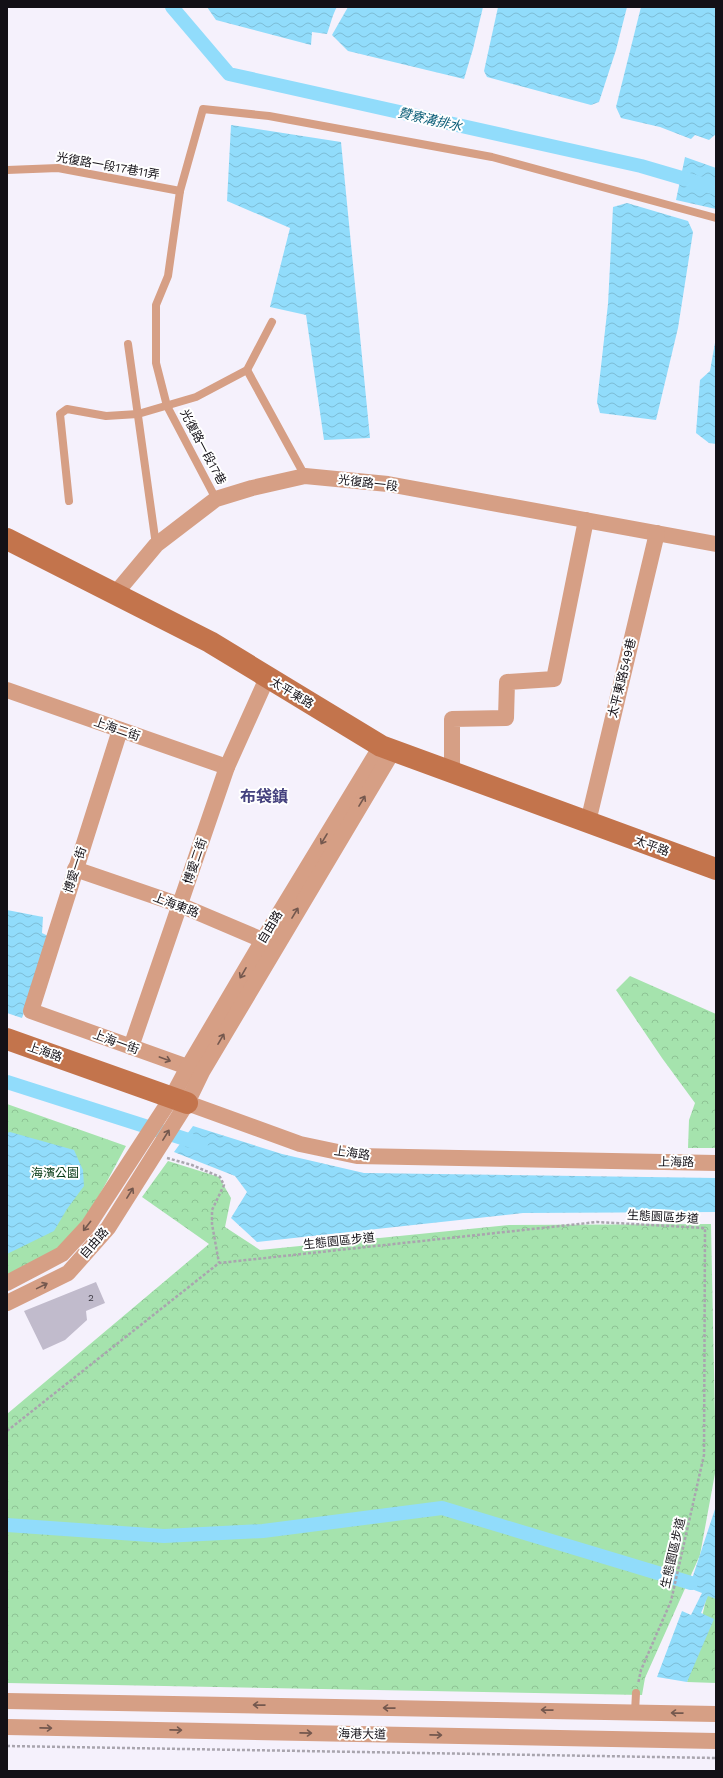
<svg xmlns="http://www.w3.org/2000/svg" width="723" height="1778" font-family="'Work Sans','Noto Sans TC',sans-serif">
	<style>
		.park { fill: url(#park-crowns) }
		.water { fill: url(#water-waves) }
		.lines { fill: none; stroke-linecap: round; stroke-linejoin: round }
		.canal { stroke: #91dcfb; stroke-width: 14 }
		.building { fill: #c1bbcc }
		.path { stroke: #a9a5ae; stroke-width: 2.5; stroke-dasharray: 3 2; stroke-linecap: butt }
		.lane { stroke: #d69f85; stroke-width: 8 }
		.street { stroke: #d69f85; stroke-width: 16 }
		.secondary { stroke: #c3744c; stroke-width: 22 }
		.oneway { stroke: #74584e }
		.labels { text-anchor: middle; stroke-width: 4; stroke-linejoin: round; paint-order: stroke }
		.number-label { font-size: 10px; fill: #3e3b44 }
		.street-label { font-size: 12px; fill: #131016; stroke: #fff }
		.park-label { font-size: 12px; fill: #013510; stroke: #fff }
		.water-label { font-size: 13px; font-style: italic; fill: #0a5d77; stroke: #fff }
		.district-label { font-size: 16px; font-weight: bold; fill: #44417e; stroke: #fff }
	</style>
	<defs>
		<pattern id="park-crowns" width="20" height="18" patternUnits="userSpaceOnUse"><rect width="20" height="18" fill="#a5e3ad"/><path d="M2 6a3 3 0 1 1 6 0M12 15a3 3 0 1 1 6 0" fill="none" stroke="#8dc294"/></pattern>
		<pattern id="water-waves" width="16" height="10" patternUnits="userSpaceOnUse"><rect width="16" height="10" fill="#91dcfb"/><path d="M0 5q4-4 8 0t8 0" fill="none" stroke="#7cbcd6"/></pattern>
	</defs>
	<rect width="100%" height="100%" fill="#f5f1fc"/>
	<g class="park">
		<path d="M630 976 716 1014V1148H688L689 1120 695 1103 662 1058 616 990Z"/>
		<path d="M7 1104 126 1146C109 1177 88 1222 60 1246 45 1258 24 1267 7 1276Z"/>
		<path d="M168 1161 219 1177 231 1198 225 1227 260 1250 509 1225 711 1224 716 1468 700 1555 645 1678 642 1695 7 1683V1414L209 1244 142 1197Z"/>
		<path d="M716 1556V1683L687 1682Z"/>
	</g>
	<g class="water">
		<path d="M207 7H337C333 13 330 26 327 34L312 32 311 45 216 20Z"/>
		<path d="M348 7H483L473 49 464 79 348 51 332 35Z"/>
		<path d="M498 7H627L616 50 599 102 591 105 487 77 484 71Z"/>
		<path d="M641 7H716V134L709 140 695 135 691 139 660 127 621 118 616 107Z"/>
		<path d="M231 125 341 142 370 438 324 440 306 315 270 307 290 228 227 201Z"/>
		<path d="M685 157 716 168V209L676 200Z"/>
		<path d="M627 203 688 221 693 232 678 328 656 420 600 413 597 402 608 304 613 207Z"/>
		<path d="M716 337V444L709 443 696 433 700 380 710 371Z"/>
		<path d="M7 910 43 917 42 933 50 937 22 1018 7 1013Z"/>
		<path d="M193 1126 282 1154 364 1173 716 1178V1212L523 1213 257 1242 231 1218 247 1192 235 1176 174 1152Z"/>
		<path d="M10 1132 74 1150 83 1170 84 1186 67 1209 54 1231 7 1254V1133Z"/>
		<path d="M716 1506V1599L708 1596 701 1613 714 1619 687 1682 657 1677 682 1611 691 1615 702 1593 689 1588Z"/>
	</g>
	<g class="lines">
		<g class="canal">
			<path d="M172 7 229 74 641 166 716 188"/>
			<path d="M7 1082 201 1144"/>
			<path d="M7 1525 164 1536 263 1531 442 1508 691 1583"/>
		</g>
	</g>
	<path class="building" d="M96 1282 105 1303 86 1311 87 1320 65 1340 43 1350 24 1311Z"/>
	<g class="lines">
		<g class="path">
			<path d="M167 1158 192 1165 220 1177 224 1185 212 1210V1224L219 1263"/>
			<path d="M7 1431 219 1263 597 1222 705 1228 704 1455 671 1601 641 1670 638 1684"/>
			<path d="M7 1746 716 1758"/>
		</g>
		<g class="lane">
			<path d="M7 170 58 168 180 191"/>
			<path d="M128 344 156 545"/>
			<path d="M247 370 305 476"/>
			<path d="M216 499 167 406 156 363V305L168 276 180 191 203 109 269 116 492 157 716 218"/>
			<path d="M69 501 60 414 67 409 106 416 138 414 196 397 247 370 272 322"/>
			<path d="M635 1712 636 1693"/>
		</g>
		<g class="street">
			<path d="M115 594 156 545 216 499 252 488 305 476 388 484 716 544"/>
			<path d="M7 690 227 767"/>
			<path d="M120 730 31 1011 196 1070"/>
			<path d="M452 772V719L506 718 507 682 554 679 586 520"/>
			<path d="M588 822 657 533"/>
			<path d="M75 869 180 905 272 944"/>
			<path d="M131 1047 227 767 267 678"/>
			<path d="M187 1103 300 1144 357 1156 716 1163"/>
			<path d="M7 1283 62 1254 88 1226 172 1097 188 1067 263 940 381 746"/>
			<path d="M7 1303 68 1273 108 1228 187 1103 202 1072 393 751"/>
			<path d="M7 1701 716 1714"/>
			<path d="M7 1727 716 1741"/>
		</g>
		<g class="secondary">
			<path d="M7 539 210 642 381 746 716 869"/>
			<path d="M7 1039 187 1103"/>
		</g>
	</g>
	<defs><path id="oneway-shaft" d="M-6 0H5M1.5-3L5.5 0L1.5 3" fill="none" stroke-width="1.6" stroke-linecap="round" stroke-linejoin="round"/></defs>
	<g class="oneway">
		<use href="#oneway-shaft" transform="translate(362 801) rotate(-59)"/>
		<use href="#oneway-shaft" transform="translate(324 839) rotate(121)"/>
		<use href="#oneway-shaft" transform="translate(295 913) rotate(-59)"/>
		<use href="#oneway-shaft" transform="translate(243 973) rotate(120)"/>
		<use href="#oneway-shaft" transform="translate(221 1039) rotate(-60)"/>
		<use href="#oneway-shaft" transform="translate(165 1059) rotate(20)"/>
		<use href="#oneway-shaft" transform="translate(166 1135) rotate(-58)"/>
		<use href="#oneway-shaft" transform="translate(130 1193) rotate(-58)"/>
		<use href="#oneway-shaft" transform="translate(87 1226) rotate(128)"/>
		<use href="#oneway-shaft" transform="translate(42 1286) rotate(-26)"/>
		<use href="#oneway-shaft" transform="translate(259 1705) rotate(-179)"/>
		<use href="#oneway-shaft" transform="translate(389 1708) rotate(-179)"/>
		<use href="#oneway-shaft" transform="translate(547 1710) rotate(-179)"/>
		<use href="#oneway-shaft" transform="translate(677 1713) rotate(-179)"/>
		<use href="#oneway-shaft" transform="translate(46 1728) rotate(1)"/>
		<use href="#oneway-shaft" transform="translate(176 1730) rotate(1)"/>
		<use href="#oneway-shaft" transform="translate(306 1733) rotate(1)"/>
		<use href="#oneway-shaft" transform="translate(436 1735) rotate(1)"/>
	</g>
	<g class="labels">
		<g class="number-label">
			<text x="91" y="1301">2</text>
		</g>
		<g class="street-label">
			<text transform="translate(108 166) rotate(10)" y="4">光復路一段17巷11弄</text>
			<text transform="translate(203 447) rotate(62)" y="4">光復路一段17巷</text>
			<text transform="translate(368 483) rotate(7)" y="4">光復路一段</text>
			<text transform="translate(622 678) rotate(-76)" y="4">太平東路549巷</text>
			<text transform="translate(292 693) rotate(31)" y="4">太平東路</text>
			<text transform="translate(117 729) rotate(19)" y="4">上海二街</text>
			<text transform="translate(652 846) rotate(20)" y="4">太平路</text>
			<text transform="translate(195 861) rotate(-71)" y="4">博愛二街</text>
			<text transform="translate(75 870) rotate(-72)" y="4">博愛一街</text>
			<text transform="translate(176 905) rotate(21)" y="4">上海東路</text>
			<text transform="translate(270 927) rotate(-59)" y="4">自由路</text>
			<text transform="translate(116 1042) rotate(20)" y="4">上海一街</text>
			<text transform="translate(45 1052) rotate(19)" y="4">上海路</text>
			<text transform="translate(352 1153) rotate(8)" y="4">上海路</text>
			<text transform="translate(676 1162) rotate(1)" y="4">上海路</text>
			<text transform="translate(663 1217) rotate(3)" y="4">生態園區步道</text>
			<text transform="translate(339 1241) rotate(-6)" y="4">生態園區步道</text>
			<text transform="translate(94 1243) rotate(-49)" y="4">自由路</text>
			<text transform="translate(673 1553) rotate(-77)" y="4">生態園區步道</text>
			<text transform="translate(362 1734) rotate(1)" y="4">海港大道</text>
		</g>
		<g class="park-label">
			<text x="55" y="1177">海濱公園</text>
		</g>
		<g class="water-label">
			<text transform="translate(430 119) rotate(13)" y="5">贊寮溝排水</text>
		</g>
		<g class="district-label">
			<text x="264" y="802">布袋鎮</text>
		</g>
	</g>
	<rect width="723" height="1778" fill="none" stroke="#131016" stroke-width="16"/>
</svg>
